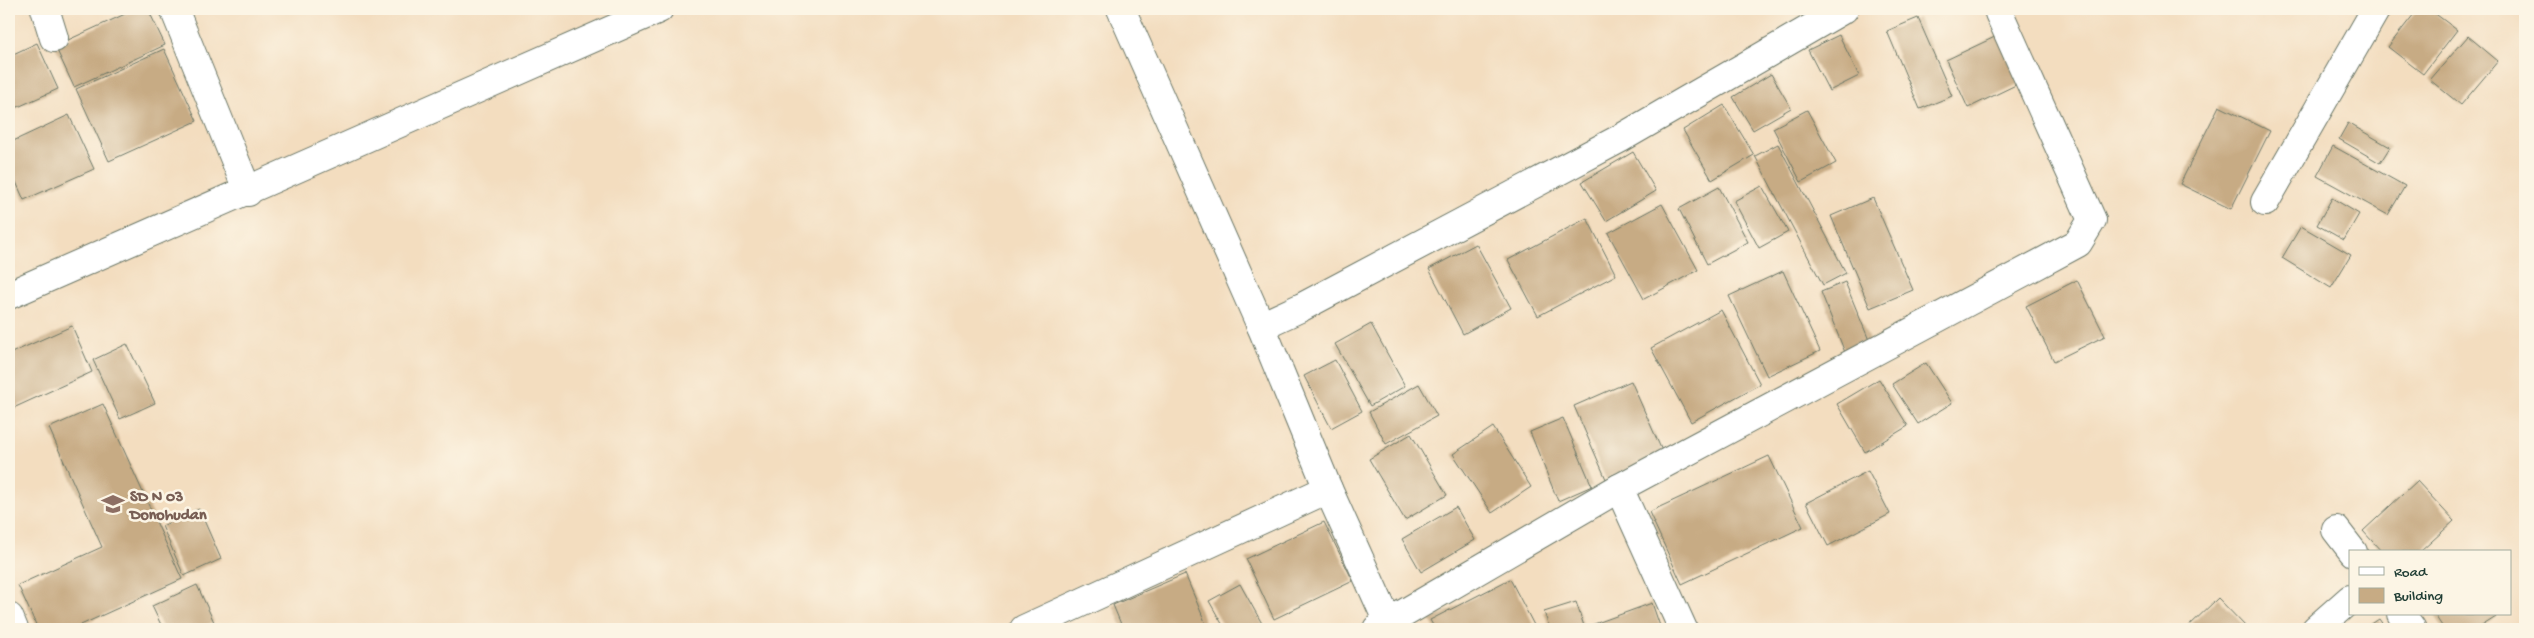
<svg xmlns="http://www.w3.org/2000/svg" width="2534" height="638" font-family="'Gochi Hand',sans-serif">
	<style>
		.building { fill: #c7ab84 }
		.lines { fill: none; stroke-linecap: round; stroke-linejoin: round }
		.minor-casing { stroke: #697565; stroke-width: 30 }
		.minor { stroke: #fff; stroke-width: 28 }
		.labels { text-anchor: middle; stroke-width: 5; stroke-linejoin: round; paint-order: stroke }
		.education-label { font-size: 16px; font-weight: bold; fill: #785e54; stroke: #fcf5e5; text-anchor: start }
	</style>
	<rect width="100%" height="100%" fill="#fcf5e5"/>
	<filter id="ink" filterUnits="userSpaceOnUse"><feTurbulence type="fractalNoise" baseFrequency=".02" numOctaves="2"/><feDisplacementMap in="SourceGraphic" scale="10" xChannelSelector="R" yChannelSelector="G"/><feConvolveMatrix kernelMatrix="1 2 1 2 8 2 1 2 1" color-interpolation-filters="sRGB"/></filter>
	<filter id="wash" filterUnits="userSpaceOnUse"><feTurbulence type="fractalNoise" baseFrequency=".0096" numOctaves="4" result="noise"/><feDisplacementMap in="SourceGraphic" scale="20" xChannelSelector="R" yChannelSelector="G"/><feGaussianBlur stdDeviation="1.12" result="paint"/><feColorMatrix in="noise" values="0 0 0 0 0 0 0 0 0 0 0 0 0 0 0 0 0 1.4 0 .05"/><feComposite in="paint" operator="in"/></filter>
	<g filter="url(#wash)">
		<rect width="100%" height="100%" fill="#f3ddbf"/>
		<g id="blocks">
			<g class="building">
				<path d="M136 9H148L165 45 74 87 55 46Z"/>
				<path d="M2418 9H2429L2457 30 2423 74 2388 47Z"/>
				<path d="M1918 18 1952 96 1920 109 1887 31Z"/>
				<path d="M1839 35 1859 76 1829 91 1808 50Z"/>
				<path d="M1999 35 2020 83 1968 108 1946 60Z"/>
				<path d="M2468 36 2498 61 2461 105 2430 80Z"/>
				<path d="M37 43 58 89 9 111V56Z"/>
				<path d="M164 49 197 121 109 161 76 89Z"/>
				<path d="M1771 74 1791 108 1753 130 1733 97Z"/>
				<path d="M1724 105 1754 155 1712 180 1683 130Z"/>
				<path d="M2219 106 2270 131 2231 209 2180 184Z"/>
				<path d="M1807 110 1836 163 1801 182 1773 128Z"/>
				<path d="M69 115 94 169 24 200 9 166V143Z"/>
				<path d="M2348 123 2390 147 2380 163 2339 139Z"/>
				<path d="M1778 144 1846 273 1823 285 1755 156Z"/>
				<path d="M2333 146 2405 186 2388 215 2317 176Z"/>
				<path d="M1633 152 1656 191 1606 221 1582 182Z"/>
				<path d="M1762 186 1788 232 1759 248 1734 201Z"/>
				<path d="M1719 187 1748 242 1707 264 1679 209Z"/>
				<path d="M1873 198 1913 290 1870 308 1831 216Z"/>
				<path d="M2332 198 2359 214 2344 240 2317 225Z"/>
				<path d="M1662 204 1698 270 1644 299 1608 233Z"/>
				<path d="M1587 218 1616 275 1538 316 1508 260Z"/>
				<path d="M2301 226 2351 255 2331 288 2282 258Z"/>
				<path d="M1476 244 1511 308 1463 334 1429 269Z"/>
				<path d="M1783 271 1820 351 1767 376 1729 296Z"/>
				<path d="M2077 280 2105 336 2054 361 2026 306Z"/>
				<path d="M1845 282 1871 345 1846 355 1821 292Z"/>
				<path d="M1721 310 1760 384 1691 422 1651 348Z"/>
				<path d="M1371 324 1405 386 1370 406 1335 344Z"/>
				<path d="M72 326 92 372 9 410V354Z"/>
				<path d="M127 344 155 403 120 419 93 360Z"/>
				<path d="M1335 360 1362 411 1331 428 1304 376Z"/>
				<path d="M1926 363 1952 403 1918 424 1892 384Z"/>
				<path d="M1879 379 1908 426 1865 452 1837 404Z"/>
				<path d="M1631 381 1663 453 1606 479 1574 406Z"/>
				<path d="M1419 384 1437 416 1386 444 1369 412Z"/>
				<path d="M103 404 182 579 72 629H38L18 585 102 547 49 428Z"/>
				<path d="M1563 418 1592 486 1558 501 1530 432Z"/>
				<path d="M1493 427 1531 487 1492 513 1453 454Z"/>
				<path d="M1411 434 1447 495 1405 520 1369 459Z"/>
				<path d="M1769 456 1803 527 1682 584 1649 512Z"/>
				<path d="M1868 471 1890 514 1828 546 1806 503Z"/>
				<path d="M2417 481 2454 521 2420 552H2382L2363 531Z"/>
				<path d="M1456 507 1475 540 1421 572 1402 539Z"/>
				<path d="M199 509 221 559 184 576 162 526Z"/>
				<path d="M1324 522 1353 581 1274 619 1246 559Z"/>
				<path d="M1185 574 1208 629H1123L1113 605Z"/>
				<path d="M1510 579 1536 629H1435L1430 620Z"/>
				<path d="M1240 584 1265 629H1225L1209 601Z"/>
				<path d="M197 585 214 622 198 629H163L152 606Z"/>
				<path d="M2218 598 2248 629H2186Z"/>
				<path d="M1576 602 1585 629H1550L1544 612Z"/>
				<path d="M1652 603 1661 629H1587L1586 627Z"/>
				<path d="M2434 614H2494L2496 617 2477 629H2444Z"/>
				<path d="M2379 619 2386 629H2364Z"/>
			</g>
		</g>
	</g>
	<g filter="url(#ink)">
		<use href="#blocks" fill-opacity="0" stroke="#697565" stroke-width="1"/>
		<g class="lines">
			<defs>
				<g id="minor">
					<path d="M45 9 54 38"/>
					<path d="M174 9 248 192"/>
					<path d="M1121 9 1261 326"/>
					<path d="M2265 202 2376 9"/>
					<path d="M9 295 659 9"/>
					<path d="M1619 488 1683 629"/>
					<path d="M2336 530 2353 552"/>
					<path d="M2401 614 2412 629"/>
					<path d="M9 617 14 629"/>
					<path d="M1024 629 1328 489"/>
					<path d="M1377 629 1619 488 2078 243 2092 220 1999 13"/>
					<path d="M1391 629 1328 489 1261 326 1302 307 1621 138 1844 9"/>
					<path d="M2316 629 2350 599"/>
				</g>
			</defs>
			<use href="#minor" class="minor-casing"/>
			<use href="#minor" class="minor"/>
		</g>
	</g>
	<defs>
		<symbol id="school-bare" viewBox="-9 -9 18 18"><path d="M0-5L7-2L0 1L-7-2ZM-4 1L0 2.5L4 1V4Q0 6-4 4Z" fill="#8d6e63" stroke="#fcf5e5" stroke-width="2.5" paint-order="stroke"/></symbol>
	</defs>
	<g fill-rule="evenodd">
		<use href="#school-bare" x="97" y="488" width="32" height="32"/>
	</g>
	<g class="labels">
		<g class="education-label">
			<text x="130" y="501">SD N 03<tspan x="130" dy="18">Donohudan</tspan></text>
		</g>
	</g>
	<rect width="2534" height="638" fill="none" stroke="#fcf5e5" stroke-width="30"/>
	<rect x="2349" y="550" width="162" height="65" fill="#fcf5e5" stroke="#a4ab9e"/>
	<rect x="2359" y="567" width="25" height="8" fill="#ffffff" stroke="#a4ab9e"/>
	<text x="2394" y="576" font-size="15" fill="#1f3d34">Road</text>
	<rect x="2359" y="588" width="25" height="15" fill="#c7ab84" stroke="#a4ab9e"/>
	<text x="2394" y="600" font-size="15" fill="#1f3d34">Building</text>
</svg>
